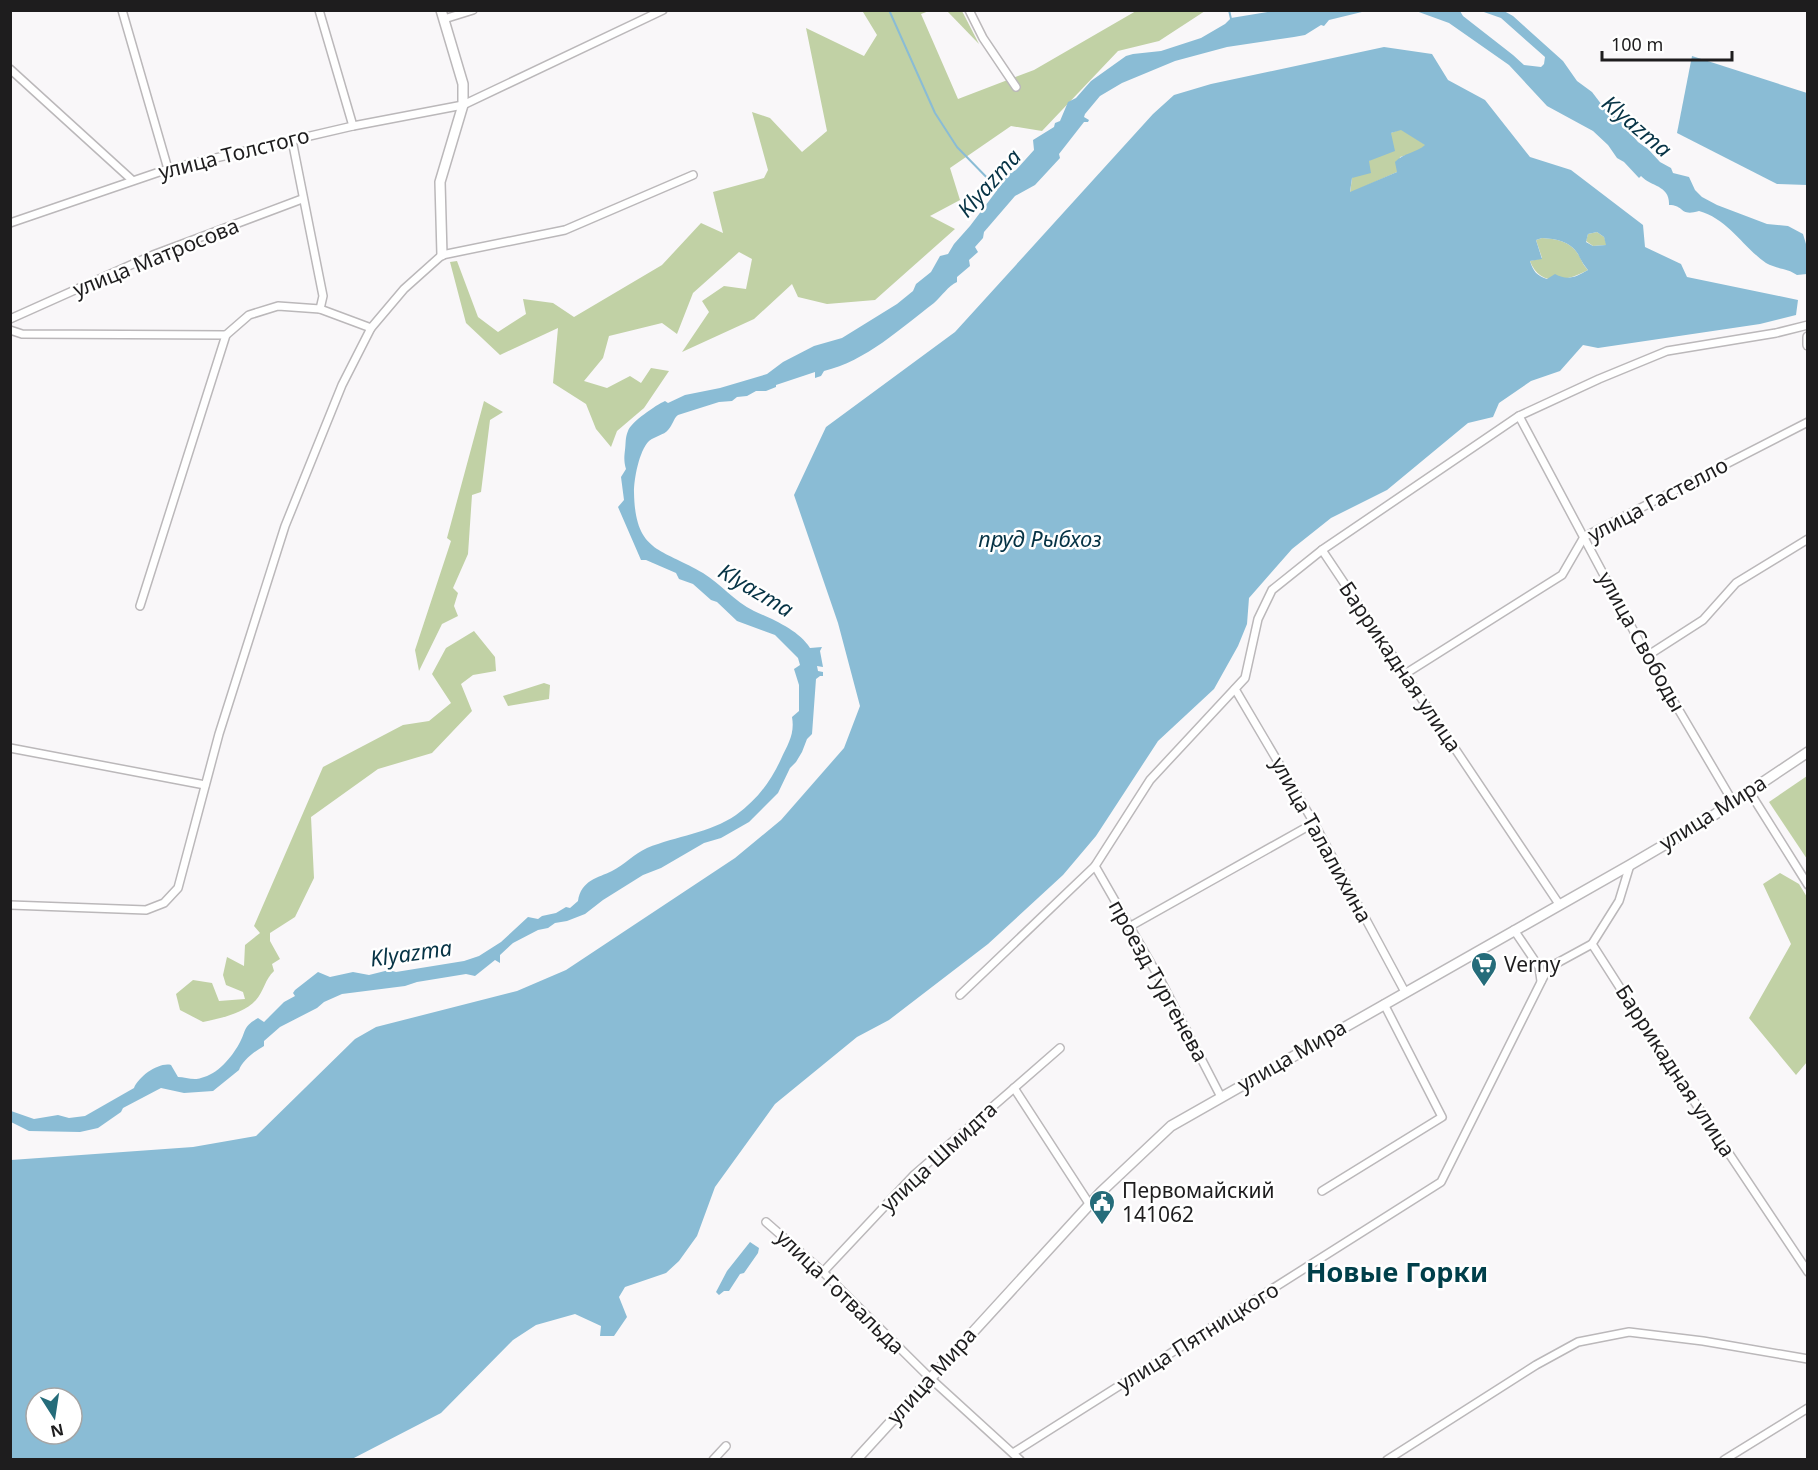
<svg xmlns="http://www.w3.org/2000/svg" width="1818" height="1470" font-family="'Noto Sans',sans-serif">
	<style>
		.green { fill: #c1d1a5 }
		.water { fill: #8abcd5; fill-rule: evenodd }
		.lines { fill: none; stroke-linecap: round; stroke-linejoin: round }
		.stream { stroke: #8abcd5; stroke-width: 2 }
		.street-casing { stroke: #bbb8ba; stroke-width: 10 }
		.secondary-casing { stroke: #bbb8ba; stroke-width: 12 }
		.street { stroke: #fff; stroke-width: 7 }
		.secondary { stroke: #fff; stroke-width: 9 }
		.labels { text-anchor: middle; stroke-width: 5; stroke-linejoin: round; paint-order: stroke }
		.street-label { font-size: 21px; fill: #1e1d1e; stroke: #fff }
		.poi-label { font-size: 21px; fill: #1e1d1e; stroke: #fff; text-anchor: start }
		.water-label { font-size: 22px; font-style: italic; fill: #063345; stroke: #fff }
		.district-label { font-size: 27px; font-weight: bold; fill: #003f4a; stroke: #fff }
	</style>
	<rect width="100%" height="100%" fill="#f9f7f9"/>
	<g class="green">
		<path d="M859 11H929L921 14 958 99 1034 70 1136 11H1205L1159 41 1118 51 1042 131 1011 126 950 168 960 200 930 216 955 229 875 300 827 304 798 297 792 284 754 319 682 352 709 312 702 301 724 286 746 289 752 259 739 252 693 293 677 334 662 323 609 336 603 358 584 381 607 388 630 376 641 383 651 368 669 371 644 408 617 431 611 447 596 429 586 404 553 383 558 328 500 355 466 323 450 262 457 261 478 317 498 332 526 314 523 299 553 303 574 317 662 265 701 223 723 233 713 192 764 178 768 170 752 112 770 118 802 152 827 131 806 28 864 56 877 35 863 12Z"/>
		<path d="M947 11H962L979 44Z"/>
		<path d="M1401 129 1426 145 1417 152 1400 157 1397 172 1350 193 1352 178 1369 161 1391 133Z"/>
		<path d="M1597 232 1604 237 1607 245 1593 246 1586 241 1588 234Z"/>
		<path d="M1542 238C1556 239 1570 241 1578 254 1582 260 1582 264 1588 270 1567 281 1540 288 1530 261L1542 258 1536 240Z"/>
		<path d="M484 401 503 412 490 420 481 492 472 495 468 554 453 588 458 593 454 606 458 616 442 624 419 671 415 650 451 541 447 538Z"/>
		<path d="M474 631 495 657 496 671 473 675 461 684 472 711 432 753 378 769 311 817 314 878 295 917 270 933V941L280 959 272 964 274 971C265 979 264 991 256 1000 243 1014 221 1018 203 1022L180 1010 176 994 193 980 212 983 219 1001 245 999 243 992 226 985 223 975 227 957 244 966 245 945 260 933 254 926 323 767 403 725 429 721 451 703 432 674 446 648Z"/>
		<path d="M544 683 550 685 549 699 508 706 503 696Z"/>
		<path d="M1807 776V859L1769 802Z"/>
		<path d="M1780 873 1799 884 1807 897V1062L1796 1075 1749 1018 1791 944 1763 884Z"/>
	</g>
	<g class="water">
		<path d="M1280 10 1366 11 1329 20 1324 26 1321 25 1305 35 1294 37 1227 47 1175 61 1122 83 1100 96 1085 114 1084 117 1089 120 1088 122H1084L1059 154 1060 158 1035 185 1015 196 984 232 983 238 975 247 978 252 969 260 970 266 957 277V282C948 286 942 296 934 303 901 328 866 361 824 371L821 376 815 378V372L776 385V387L766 391H756L747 396 737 397 732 401 719 402 678 415C673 419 673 425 668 430 664 435 655 436 649 441 639 451 634 479 634 492 635 553 661 548 703 573 721 584 734 601 754 611 772 619 799 630 810 648L822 647 820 651 823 667 817 666 818 671 823 672V676H820L816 679 812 734 807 739 802 752 796 762 790 768 778 793 749 822 721 838 704 843 661 868 643 875 603 900 585 914 567 921 555 923 548 928 538 930 513 943 500 955V963L495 960 475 976 466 974 417 982 405 986 342 994 324 1002 317 1008 280 1027 264 1041V1046C255 1051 242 1061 239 1070L213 1091 184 1093 161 1088 123 1108 121 1112 98 1128 80 1132 29 1131 11 1122V1111L34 1119 58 1115 69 1118 85 1116 134 1088C139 1076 159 1062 171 1065L178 1077C185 1077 194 1081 201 1078 218 1074 231 1058 239 1044 247 1030 242 1027 258 1018L264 1022 284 1002 295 996 293 993 295 990 318 972 330 977 353 972 369 975 389 970 396 972 464 961 479 956 501 942 528 917 538 919 542 916 556 913 566 907 570 908 578 901C581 880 598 878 612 871 624 865 634 854 647 848 676 836 710 833 736 815 757 800 771 781 781 759 788 744 795 734 792 717L799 711V685L794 669 800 665 798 658 775 635 737 621 717 602 711 600 693 584 679 579 676 573 646 560H641L618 507 624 500 621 477 626 469C624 462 624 458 625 450 626 443 625 438 628 431 631 422 656 405 665 401L668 403 685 395 720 388 767 374 783 362 814 346 842 338 897 304 913 291 916 284 931 272 940 256 948 254 954 244 970 226 1001 185 1005 176 1016 170 1034 150 1033 140 1054 127 1055 123 1060 121 1068 102 1076 98 1091 81 1126 56 1133 54 1161 51 1201 38 1225 24 1231 18Z"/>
		<path d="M1416 11H1460L1463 16 1513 55 1524 65 1541 67 1544 64 1545 57 1501 18 1481 11H1471H1504L1513 16 1563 61 1577 81 1592 92 1605 109 1618 118 1638 142 1648 149 1660 162 1671 168 1673 173 1689 177 1695 190 1702 197 1717 205 1767 224 1788 226 1803 234 1806 244 1807 274 1797 275C1788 268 1776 269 1766 263 1743 247 1728 219 1699 211 1679 217 1685 205 1669 205 1670 185 1651 187 1641 176L1639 178 1624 162 1617 158 1608 145 1593 131 1547 106 1509 65 1449 23Z"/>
		<path d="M1384 47 1432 54 1448 80 1485 100 1530 157 1571 170 1643 225 1645 247 1681 264 1687 277 1798 300 1796 315 1760 324 1598 348 1583 345 1560 371 1531 381 1499 403 1493 417 1468 423 1387 490 1331 518 1292 549 1249 598 1247 624 1238 646 1214 689 1158 741 1096 836 1063 875 988 944 889 1020 857 1037 775 1104 715 1187 697 1236 679 1261 666 1273 625 1287 619 1297 627 1317 614 1336H600L601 1326 575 1314 536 1325 513 1340 441 1413 352 1459H11V1160L193 1147 256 1136 355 1039 376 1027 517 991 566 970 735 858 781 820 844 748 860 706 838 623 794 495 826 427 955 332 1153 114 1174 95 1211 84ZM1401 130 1425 145C1416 153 1403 153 1395 162L1397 172 1350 192 1352 178 1371 173 1369 161 1395 151 1391 133ZM1597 232 1604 237 1606 245 1593 246 1586 242 1588 234ZM1542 238C1556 239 1570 241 1578 254 1581 260 1583 264 1588 270 1576 277 1568 281 1555 274L1547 279C1537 276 1533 271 1530 261L1542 259 1536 240ZM36 1398H72V1434H36Z"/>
		<path d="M1692 56 1807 93V185L1777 184 1677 133Z"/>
		<path d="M750 1242 759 1248 758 1253 744 1273 740 1274 729 1291H724L719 1295 716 1292 727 1271Z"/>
	</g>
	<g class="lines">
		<g class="stream">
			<path d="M889 10 935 113 957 147 999 190"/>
			<path d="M1229 10 1231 19"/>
		</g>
		<defs>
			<g id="street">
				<path d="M122 10 168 169"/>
				<path d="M319 10 353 126"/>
				<path d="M969 10 983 38 1016 87"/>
				<path d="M444 19 473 10"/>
				<path d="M10 69 132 180"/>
				<path d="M292 140 323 296 320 309"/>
				<path d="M10 223 168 169 353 126 463 105 663 10"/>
				<path d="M10 319 153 255 302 199"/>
				<path d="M10 330 22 334 226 335"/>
				<path d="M1519 416 1647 656 1733 802"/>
				<path d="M1322 550 1559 904"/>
				<path d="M140 606 226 335 249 315 278 306 320 309 371 328"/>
				<path d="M1647 656 1703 620 1736 583 1808 539"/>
				<path d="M1405 674 1562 575 1584 537 1808 422"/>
				<path d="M1235 689 1314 823 1405 992"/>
				<path d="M10 748 205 785"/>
				<path d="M1749 791 1808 885"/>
				<path d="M1095 866 1161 981 1221 1097"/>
				<path d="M10 905 146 910 164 903 178 888 219 734 285 526 342 385 371 328 404 289 442 255 565 230 693 175"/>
				<path d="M1129 927 1314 823"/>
				<path d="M1514 930 1539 967 1541 981"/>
				<path d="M1592 944 1656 1044 1808 1272"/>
				<path d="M960 995 1095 866 1150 780 1245 678 1258 619 1272 590 1322 550 1519 416 1599 379 1667 351 1776 333 1808 325"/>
				<path d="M1014 1088 1090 1205"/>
				<path d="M1322 1191 1442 1117 1384 1004"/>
				<path d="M766 1222 823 1272 930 1378 1020 1460"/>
				<path d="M823 1272 914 1175 1060 1048"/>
				<path d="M1013 1453 1441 1182 1548 968 1592 944 1619 901 1630 865"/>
				<path d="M713 1460 726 1446"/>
				<path d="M1387 1460 1536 1365 1578 1342 1629 1332 1703 1341 1808 1359"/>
				<path d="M1724 1460 1808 1408"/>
			</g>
			<g id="secondary">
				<path d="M441 10 463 84V105L440 182 442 255"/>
				<path d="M1808 337V345"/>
				<path d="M856 1460 1101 1192 1171 1126 1630 865 1705 821 1808 752"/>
			</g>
		</defs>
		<use href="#street" class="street-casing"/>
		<use href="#secondary" class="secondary-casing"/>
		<use href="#street" class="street"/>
		<use href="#secondary" class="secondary"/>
	</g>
	<defs>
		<symbol id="supermarket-pin" viewBox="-11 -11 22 30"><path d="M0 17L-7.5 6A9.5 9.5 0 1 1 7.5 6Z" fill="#256c7a" stroke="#fff"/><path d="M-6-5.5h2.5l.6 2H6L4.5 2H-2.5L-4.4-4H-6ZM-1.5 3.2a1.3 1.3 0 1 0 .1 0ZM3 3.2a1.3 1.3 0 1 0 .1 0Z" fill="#fff"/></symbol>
		<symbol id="civic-pin" viewBox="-11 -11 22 30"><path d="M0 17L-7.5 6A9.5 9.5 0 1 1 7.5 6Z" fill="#256c7a" stroke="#fff"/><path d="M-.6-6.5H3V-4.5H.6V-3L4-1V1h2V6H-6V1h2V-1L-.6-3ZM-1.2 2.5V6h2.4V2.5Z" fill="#fff"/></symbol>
	</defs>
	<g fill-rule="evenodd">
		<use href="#supermarket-pin" x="1469" y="950" width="30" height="40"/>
		<use href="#civic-pin" x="1087" y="1188" width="30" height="40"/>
	</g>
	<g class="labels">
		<g class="street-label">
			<text transform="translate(234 154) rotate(-14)" y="7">улица Толстого</text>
			<text transform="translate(156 258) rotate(-22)" y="7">улица Матросова</text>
			<text transform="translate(1658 500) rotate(-28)" y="7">улица Гастелло</text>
			<text transform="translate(1641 642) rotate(61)" y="7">улица Свободы</text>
			<text transform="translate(1400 667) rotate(56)" y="7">Баррикадная улица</text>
			<text transform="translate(1713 813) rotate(-32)" y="7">улица Мира</text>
			<text transform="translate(1321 840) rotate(61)" y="7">улица Талалихина</text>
			<text transform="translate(1158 981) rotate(61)" y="7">проезд Тургенева</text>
			<text transform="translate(1292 1056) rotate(-30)" y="7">улица Мира</text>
			<text transform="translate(1675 1071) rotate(57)" y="7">Баррикадная улица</text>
			<text transform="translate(939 1157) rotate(-43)" y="7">улица Шмидта</text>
			<text transform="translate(840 1292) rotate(44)" y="7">улица Готвальда</text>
			<text transform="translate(1198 1337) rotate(-32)" y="7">улица Пятницкого</text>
			<text transform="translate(932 1376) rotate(-48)" y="7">улица Мира</text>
		</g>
		<g class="poi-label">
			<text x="1504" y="972">Verny</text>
			<text x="1122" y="1198">Первомайский<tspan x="1122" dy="24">141062</tspan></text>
		</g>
		<g class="water-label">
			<text transform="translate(1637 126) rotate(40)" y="8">Klyazma</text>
			<text transform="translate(989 183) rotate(-48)" y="8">Klyazma</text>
			<text x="1040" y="547">пруд Рыбхоз</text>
			<text transform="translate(756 590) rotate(31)" y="8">Klyazma</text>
			<text transform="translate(411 953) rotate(-8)" y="8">Klyazma</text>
		</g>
		<g class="district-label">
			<text x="1397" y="1282">Новые Горки</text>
		</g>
	</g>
	<rect width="1818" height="1470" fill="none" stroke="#1e1d1e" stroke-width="24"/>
	<g transform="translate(54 1416) rotate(168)"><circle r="28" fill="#ffffff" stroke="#a5a5a5" stroke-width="1.5"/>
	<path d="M0-4.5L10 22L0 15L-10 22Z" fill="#256c7a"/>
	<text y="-9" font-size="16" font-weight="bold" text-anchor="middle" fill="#1e1d1e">N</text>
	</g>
	<path d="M1602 51v9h130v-9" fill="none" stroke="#1e1d1e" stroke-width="3"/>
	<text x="1611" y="51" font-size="18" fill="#1e1d1e" stroke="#ffffff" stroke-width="4.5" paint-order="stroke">100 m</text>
</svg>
